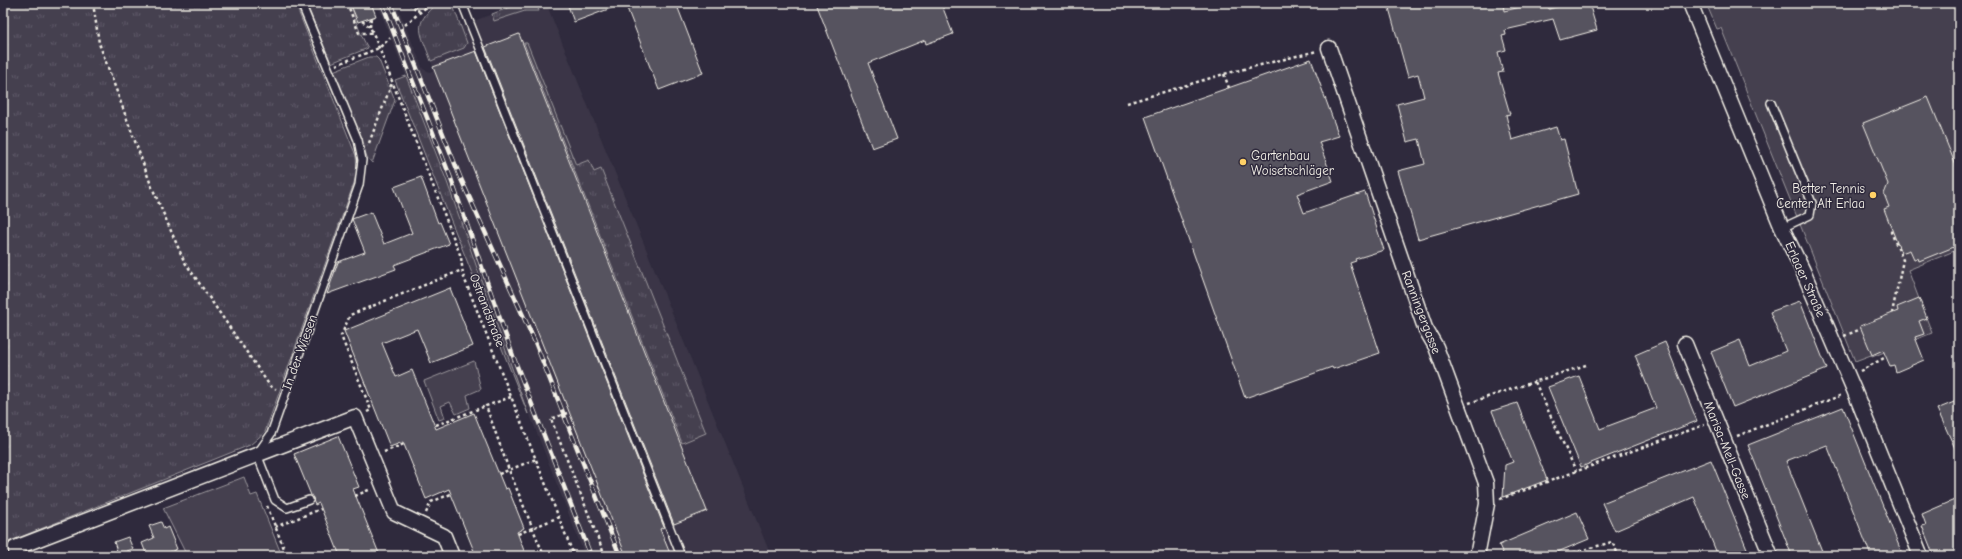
<svg xmlns="http://www.w3.org/2000/svg" width="1962" height="559" font-family="'Comic Neue',sans-serif">
	<style>
		.built { fill: #3b3647 }
		.grass { fill: url(#grass-tufts); stroke: #9c989c }
		.park { fill: #454050; stroke: #9c989c }
		.building { fill: #56525f; stroke: #f4f1e8 }
		.lines { fill: none; stroke-linecap: round; stroke-linejoin: round }
		.lane-casing { stroke: #f4f1e8; stroke-width: 10 }
		.street-casing { stroke: #f4f1e8; stroke-width: 17 }
		.path { stroke: #f4f1e8; stroke-width: 2.5; stroke-dasharray: 3 3; stroke-linecap: butt }
		.lane { stroke: #2f2a3d; stroke-width: 7 }
		.street { stroke: #2f2a3d; stroke-width: 14 }
		.rail-casing { stroke: #f4f1e8; stroke-width: 4.5 }
		.rail { stroke: #2f2a3d; stroke-width: 3; stroke-dasharray: 9; stroke-linecap: butt }
		.poi-dot { fill: #ffd166; stroke: #2f2a3d; stroke-width: 1.5 }
		.labels { text-anchor: middle; stroke-width: 3; stroke-linejoin: round; paint-order: stroke }
		.poi-label { font-size: 13px; fill: #f4f1e8; stroke: #2f2a3d; text-anchor: start }
		.street-label { font-size: 13px; fill: #f4f1e8; stroke: #2f2a3d }
	</style>
	<defs>
		<pattern id="grass-tufts" width="24" height="20" patternUnits="userSpaceOnUse"><rect width="24" height="20" fill="#454050"/><path d="M3 7l-1-3M5 7V3M7 7l1-3M15 17l-1-3M17 17v-4M19 17l1-3" fill="none" stroke="#605c69"/></pattern>
	</defs>
	<rect width="100%" height="100%" fill="#2f2a3d"/>
	<filter id="ink" filterUnits="userSpaceOnUse"><feTurbulence type="fractalNoise" baseFrequency=".025" numOctaves="2"/><feDisplacementMap in="SourceGraphic" scale="8" xChannelSelector="R" yChannelSelector="G"/><feConvolveMatrix kernelMatrix="1 2 1 2 8 2 1 2 1" color-interpolation-filters="sRGB"/></filter>
	<g filter="url(#ink)">
		<path class="built" d="M377 3H396L423 69 430 72 434 70 431 61 465 47 467 41 461 26 521 3H546L771 556H585L510 364 436 151Z"/>
		<g class="grass">
			<path d="M3 3H295L356 156 357 171 354 183 265 432 250 445 3 544Z"/>
			<path d="M306 3H350C356 19 359 33 368 48L331 63Z"/>
			<path d="M437 3H452L467 43 464 48 431 61C421 32 411 26 437 3Z"/>
			<path d="M521 3H536L539 11H525L494 21 492 14Z"/>
			<path d="M524 43H527L528 45 576 165 589 160 594 172 601 169 706 433 682 443Z"/>
			<path d="M369 57H376L379 60 395 100 372 163 367 157 360 136 333 71Z"/>
			<path d="M406 76 447 182 528 414 395 80Z"/>
		</g>
		<g class="park">
			<path d="M1706 3H1959V249L1908 270 1932 333 1872 357 1871 355 1855 361 1721 28 1717 29Z"/>
			<path d="M474 361 481 389 467 395 470 408 456 414 450 402 441 406 445 418 439 420 424 381Z"/>
			<path d="M244 477 251 496 257 494 282 556H187L163 508Z"/>
		</g>
		<g class="building">
			<path d="M350 3H371L376 16 358 22Z"/>
			<path d="M567 3H622V4L574 22Z"/>
			<path d="M625 3H676L703 73 659 90Z"/>
			<path d="M816 3H941L953 34 926 44 925 40 868 63 897 139 872 148Z"/>
			<path d="M1407 3H1503L1504 11 1537 3H1547L1549 9 1571 3H1589L1597 30 1560 40 1553 19 1505 30 1506 35 1502 36 1506 50 1498 52 1503 72 1498 73 1510 114 1506 115 1512 140 1556 127 1560 140 1564 139 1578 194 1418 239 1398 171 1425 164 1419 139 1407 142 1397 104 1424 97 1418 74 1408 77 1389 8Z"/>
			<path d="M519 34 707 511 674 524 485 47Z"/>
			<path d="M476 51 664 527 660 529 671 556H626L433 67Z"/>
			<path d="M1311 59 1339 136 1319 142 1333 181 1297 194 1304 213 1365 192 1384 250 1355 259 1356 261 1350 263 1380 353 1333 369 1332 367 1245 398 1145 117Z"/>
			<path d="M1928 97 1959 173V245L1919 261 1918 258 1914 259 1910 250 1901 253 1884 209 1889 207 1884 194 1888 184 1863 123Z"/>
			<path d="M421 177 438 223 440 222 449 244 394 265 396 269 327 294 338 262 365 252 352 219 371 212 384 244 412 233 394 187Z"/>
			<path d="M450 288 473 346 431 363 417 329 382 343 396 377 412 370 436 429 474 413 505 489 508 488 524 528 517 532 526 556H476L449 489 426 499 403 442 390 447 344 331Z"/>
			<path d="M1919 298 1927 318 1919 321 1924 334 1915 337 1924 360 1896 372 1894 365 1890 366 1883 350 1872 355 1860 326 1898 311 1897 307Z"/>
			<path d="M1800 301 1827 369 1733 407 1711 352 1740 340 1750 366 1786 351 1770 312Z"/>
			<path d="M1665 342 1697 421 1581 467 1548 387 1579 376 1600 429 1656 408 1635 355Z"/>
			<path d="M1959 400V457L1937 409Z"/>
			<path d="M1517 403 1547 480 1503 497 1505 465 1513 462 1492 411Z"/>
			<path d="M1843 407 1903 556H1871L1827 445 1786 461 1824 556H1792L1748 445Z"/>
			<path d="M338 436 359 487 353 489 380 556H340L319 503 315 505 294 454Z"/>
			<path d="M1711 460 1750 556H1718L1694 497 1615 531 1602 503Z"/>
			<path d="M1959 498V551L1948 556H1934L1922 526 1926 525 1922 514Z"/>
			<path d="M1577 512 1589 539 1548 556H1504L1499 545Z"/>
			<path d="M161 522 164 529 168 527 177 549 161 556H147L142 543 154 538 149 526Z"/>
			<path d="M128 537 133 549 118 554 114 542Z"/>
		</g>
		<g class="lines">
			<defs>
				<g id="lane">
					<path d="M301 3 358 140 362 160 359 185 271 434 257 454 275 500 287 508 309 500"/>
					<path d="M462 3 681 556"/>
					<path d="M1771 103 1812 203 1810 215 1782 228"/>
				</g>
				<g id="street">
					<path d="M1690 3 1782 228 1803 271 1854 390 1921 556"/>
					<path d="M1329 48 1425 328 1436 347 1486 483 1487 504 1477 556"/>
					<path d="M1685 344 1771 556"/>
					<path d="M18 556 15 548 355 417 394 512 444 536 452 556"/>
				</g>
			</defs>
			<use href="#lane" class="lane-casing"/>
			<use href="#street" class="street-casing"/>
			<g class="path">
				<path d="M93 3 99 43 151 185 184 261 270 386 276 389"/>
				<path d="M347 3 359 33H373L379 48 461 257 463 275 574 556"/>
				<path d="M409 3 416 9"/>
				<path d="M417 3 419 14"/>
				<path d="M362 21 370 27 373 33"/>
				<path d="M405 25 431 3"/>
				<path d="M370 27 371 17"/>
				<path d="M336 65 379 48 390 38"/>
				<path d="M1224 74 1229 88"/>
				<path d="M1127 103 1224 74 1317 51"/>
				<path d="M369 143 392 83"/>
				<path d="M1892 231 1891 232 1903 260 1892 313"/>
				<path d="M1844 336 1861 329"/>
				<path d="M1860 371 1886 357"/>
				<path d="M1535 382 1576 471"/>
				<path d="M511 397 486 406 509 470 544 556"/>
				<path d="M1469 403 1586 365"/>
				<path d="M367 412 371 410 341 336 350 315 462 270"/>
				<path d="M567 413 551 419 605 556"/>
				<path d="M436 425 486 406"/>
				<path d="M1737 436 1842 395"/>
				<path d="M384 452 404 444"/>
				<path d="M499 474 536 459"/>
				<path d="M355 496 371 489"/>
				<path d="M1500 499 1704 425"/>
				<path d="M267 506 287 556"/>
				<path d="M426 513 431 502 451 494"/>
				<path d="M275 527 321 509"/>
				<path d="M518 534 559 517"/>
				<path d="M1562 556 1612 542 1619 556"/>
			</g>
			<use href="#lane" class="lane"/>
			<use href="#street" class="street"/>
			<defs>
				<g id="rail">
					<path d="M382 3 450 176 513 356 591 556"/>
					<path d="M391 3 461 179 535 342 620 556"/>
				</g>
			</defs>
			<use href="#rail" class="rail-casing"/>
			<use href="#rail" class="rail"/>
		</g>
	</g>
	<g class="poi-dot">
		<circle cx="1243" cy="162" r="4"/>
		<circle cx="1873" cy="195" r="4"/>
	</g>
	<g class="labels">
		<g class="poi-label">
			<text x="1251" y="160">Gartenbau<tspan x="1251" dy="15">Woisetschläger</tspan></text>
			<text x="1865" y="193" text-anchor="end">Better Tennis<tspan x="1865" dy="15">Center Alt Erlaa</tspan></text>
		</g>
		<g class="street-label">
			<text transform="translate(1806 279) rotate(66)" y="5">Erlaaer Straße</text>
			<text transform="translate(488 310) rotate(69)" y="5">Ostrandstraße</text>
			<text transform="translate(1422 312) rotate(69)" y="5">Ranningergasse</text>
			<text transform="translate(299 352) rotate(-70)" y="5">In der Wiesen</text>
			<text transform="translate(1728 450) rotate(68)" y="5">Marisa-Mell-Gasse</text>
		</g>
	</g>
	<rect width="1962" height="559" fill="none" stroke="#2f2a3d" stroke-width="16"/>
	<rect x="8" y="8" width="1946" height="543" fill="none" stroke="#f4f1e8" stroke-width="1.5" filter="url(#ink)"/>
</svg>
